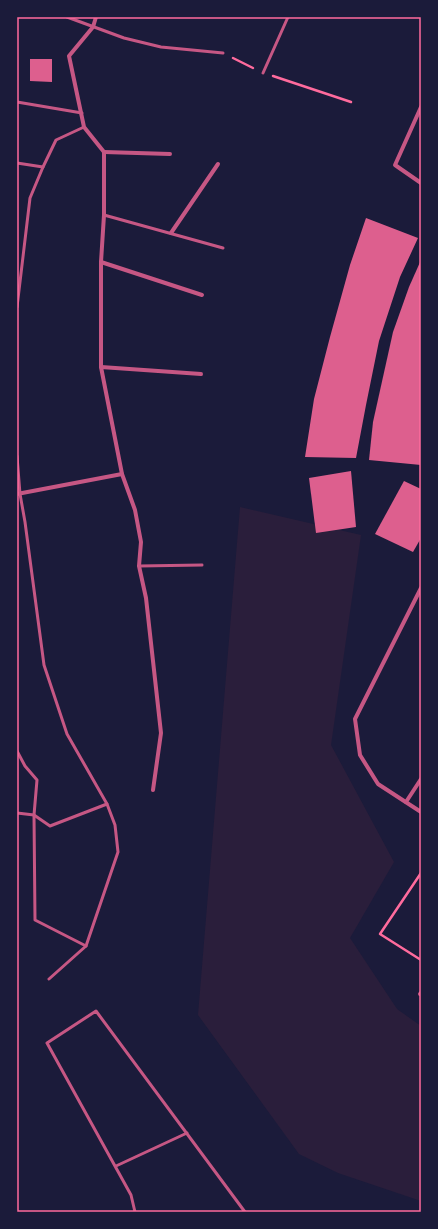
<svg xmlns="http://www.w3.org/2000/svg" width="438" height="1229" font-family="Commissioner,sans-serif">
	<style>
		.green { fill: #2a1e3b }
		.building { fill: #dd5f8e }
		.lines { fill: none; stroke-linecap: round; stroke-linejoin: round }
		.path { stroke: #ff6b9d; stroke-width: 2.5 }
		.service { stroke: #c65784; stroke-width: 3 }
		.minor { stroke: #c65784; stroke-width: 4 }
		.neatline { fill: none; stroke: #ff6b9d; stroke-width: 1.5 }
	</style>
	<rect width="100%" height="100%" fill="#1b1b3a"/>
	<path class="green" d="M240 507 361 535 331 745 394 862 350 938 397 1009 421 1026V1201L338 1173 299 1154 198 1015Z"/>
	<g class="building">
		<path d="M30 59H52V82L30 81Z"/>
		<path d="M366 218 418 238 400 277 379 341 366 405 356 458 305 457 314 399 330 337 350 265Z"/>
		<path d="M421 260V465L369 460 373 422 393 332 409 287Z"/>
		<path d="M351 471 356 527 316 533 309 478Z"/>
		<path d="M404 481 421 489V538L413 552 375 534Z"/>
	</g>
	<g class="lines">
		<g class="path">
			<path d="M233 58 253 68"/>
			<path d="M273 76 351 102"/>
			<path d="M421 873 380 934 421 960"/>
		</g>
		<g class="service">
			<path d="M67 17 124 38 161 47 223 53"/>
			<path d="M263 73 288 17"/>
			<path d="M17 102 82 113"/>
			<path d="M17 163 43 167"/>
			<path d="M104 215 223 248"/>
			<path d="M17 307 30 198 43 167 56 140 84 127"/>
			<path d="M17 456 20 494 25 522 44 665 67 734 107 804 115 825 118 852 86 946 49 979"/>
			<path d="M139 566 202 565"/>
			<path d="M17 751 25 766 37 780 34 815 35 920 86 946"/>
			<path d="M17 813 34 815 50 826 107 804"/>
			<path d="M116 1166 187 1133"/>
			<path d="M135 1212 131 1195 47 1043 96 1011 245 1212"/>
		</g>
		<g class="minor">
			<path d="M96 17 93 27 69 56 84 127 104 152V215L101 262V367L122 474 135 510 141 542 139 566 146 598 161 733 153 790"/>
			<path d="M421 107 395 165 421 183"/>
			<path d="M104 152 170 154"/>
			<path d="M171 233 218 164"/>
			<path d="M101 262 202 295"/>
			<path d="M101 367 201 374"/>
			<path d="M17 494 122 474"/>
			<path d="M421 588 355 719 360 755 378 784 421 812"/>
			<path d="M406 802 421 779"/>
			<path d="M420 994 421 993"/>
		</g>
	</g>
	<rect width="438" height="1229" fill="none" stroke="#1b1b3a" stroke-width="36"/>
	<rect x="18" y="18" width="402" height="1193" class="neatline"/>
</svg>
